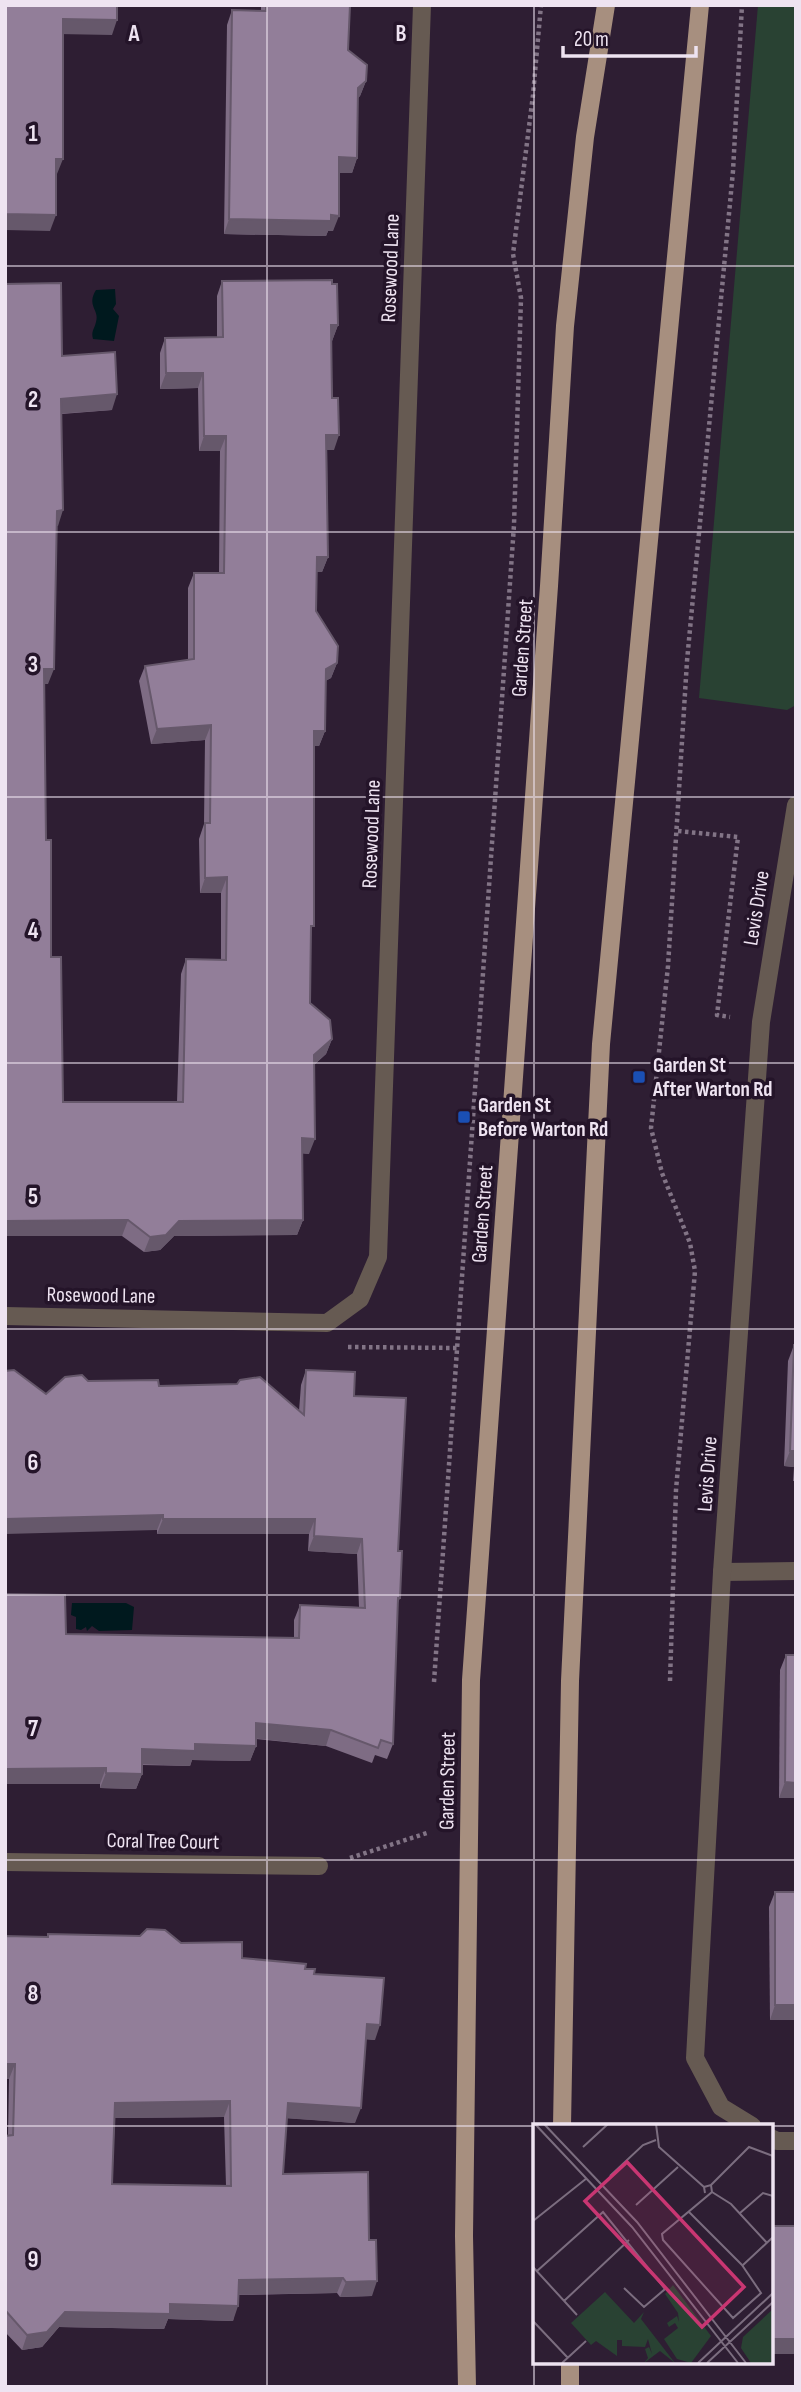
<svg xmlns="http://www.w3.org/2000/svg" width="801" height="2392" font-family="'Sofia Sans Condensed',sans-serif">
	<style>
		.green { fill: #294233 }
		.water { fill: #00191e }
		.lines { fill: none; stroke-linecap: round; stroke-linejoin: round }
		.path { stroke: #827486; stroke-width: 4.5; stroke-dasharray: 3.5 3.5; stroke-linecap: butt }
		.street { stroke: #665a52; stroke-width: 18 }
		.primary { stroke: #a78f7f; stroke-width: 18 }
		.wall { fill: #7e6c84; fill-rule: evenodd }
		.shaded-wall { fill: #66586b }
		.building { fill: #927e99; stroke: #66586b; stroke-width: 2; fill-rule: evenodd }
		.grid { fill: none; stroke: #eee3f1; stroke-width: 2; stroke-opacity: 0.55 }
		.transit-dot { fill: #1a4fb4; stroke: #241429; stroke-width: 2.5 }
		.labels { text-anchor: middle; stroke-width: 7; stroke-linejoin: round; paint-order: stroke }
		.street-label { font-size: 21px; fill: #eee3f1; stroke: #241429 }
		.poi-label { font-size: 21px; font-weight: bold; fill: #eee3f1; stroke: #241429; text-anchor: start }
		.inset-road { fill: none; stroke: #7b6d7f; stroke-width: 2 }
		.view { fill: #c93672; fill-opacity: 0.15; stroke: #c93672; stroke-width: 3.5 }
		.inset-edge { fill: none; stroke: #eee3f1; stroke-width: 3.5 }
		.grid-label { font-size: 23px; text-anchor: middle; font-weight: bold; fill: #eee3f1; stroke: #241429; stroke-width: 7; stroke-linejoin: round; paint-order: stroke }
	</style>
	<rect width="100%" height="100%" fill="#2e1e33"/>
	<path class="green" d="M758 5H796V705L787 710 699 698Z"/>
	<g class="water">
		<path d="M115 289 116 304 113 309 119 316 114 341 93 339C91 331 94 330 96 322 100 310 86 306 96 290Z"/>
		<path d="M72 1603H126L134 1607 132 1630 99 1631 92 1626 87 1631 86 1627 81 1630 76 1629V1617L71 1615Z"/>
	</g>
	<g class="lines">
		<g class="path">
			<path d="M678 831 738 837 717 1015 730 1017"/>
			<path d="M348 1347 459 1348"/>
			<path d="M670 1681 676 1490 695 1271 690 1243 662 1173 651 1128 668 966 687 661 733 171 742 5"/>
			<path d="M434 1682 514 525 521 298 513 254 533 95 541 5"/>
			<path d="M350 1858 427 1833"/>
		</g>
		<g class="street">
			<path d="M5 1316 327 1323 360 1299 378 1257 422 5"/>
			<path d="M722 1572 796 1571"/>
			<path d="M5 1862 319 1866"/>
			<path d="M752 2126 721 2107 695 2058 722 1572 761 1022 796 805"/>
			<path d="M771 2138 777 2141H796"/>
		</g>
		<g class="primary">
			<path d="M562 2126 570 1681 601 1044 700 5"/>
			<path d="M570 2362V2387"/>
			<path d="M467 2387 464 2236 471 1680 549 586 565 326 585 137 606 5"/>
		</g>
	</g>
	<g class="wall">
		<path d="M261 5H350L348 50 366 81 360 96 358 98 357 158 352 173H339L333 231H328L326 236 224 234 227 25 232 10 261 11Z"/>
		<path d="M222 281 338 325 332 341H331L334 450H327L328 557 322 572H317L316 611 337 663 331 678 325 681V731L319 746H314L310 1003 332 1039 326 1054 314 1065 309 1154 302 1153 303 1220 297 1235 174 1236 160 1250 144 1252 122 1236H5L62 356 112 410 62 414 58 526H56L48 684H44L46 840 51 957 63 1102H177L181 974 186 959 221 960V893H200L199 839 204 824 205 740 151 744 139 681 145 666 188 660V588L194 573H219L220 451H199L198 388 160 389V353L165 338 217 337V296Z"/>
		<path d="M794 1345H796V1481H793L794 1467 784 1466 788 1361Z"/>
		<path d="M306 1370 354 1396 398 1551 400 1598 397 1605 393 1744 387 1759 375 1755 372 1763 326 1746 256 1739V1746L250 1761 192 1760 190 1766 142 1765V1774L136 1789 100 1788V1784H5V1594L66 1634 294 1638V1620L300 1605 359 1607 357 1554 308 1551 309 1534H157V1530L46 1394 88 1381 159 1386 299 1411 301 1385Z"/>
		<path d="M786 1655 796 1798H779L780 1670Z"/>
		<path d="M775 1892H796V2020H770L769 1907Z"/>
		<path d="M48 1934 181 1943 242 1958 305 1969 314 1974 375 2040 366 2039 355 2123 287 2118 283 2174 369 2240 372 2296 340 2297 337 2293 238 2295 233 2321 168 2319 164 2329 59 2327 42 2347 22 2350 5 2332V2136L8 2135 9 2079H5V1936L47 1937ZM224 2117 226 2186 112 2184 115 2118Z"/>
	</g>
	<g class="shaded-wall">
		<path d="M63 19 117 20 112 35 58 34Z"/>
		<path d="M366 81 360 96 352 103 358 88Z"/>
		<path d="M339 157 357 158 352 173H334Z"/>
		<path d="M56 159H63L57 174H51Z"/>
		<path d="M5 214 56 215 50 231 5 230Z"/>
		<path d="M339 216 333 231H328L326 236 224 234 229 219Z"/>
		<path d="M331 325H338L332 341H326Z"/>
		<path d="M166 373H203L198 388 160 389Z"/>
		<path d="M117 394 112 410 56 414 61 399Z"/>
		<path d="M326 435H339L334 450H321Z"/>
		<path d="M204 436H226L220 451H199Z"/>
		<path d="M63 510 58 526H51L57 511Z"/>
		<path d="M317 557H328L322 572H311Z"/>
		<path d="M337 663 331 678 320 684 326 669Z"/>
		<path d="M44 669H54L48 684H39Z"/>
		<path d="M211 725 205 740 151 744 157 729Z"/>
		<path d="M314 731H325L319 746H309Z"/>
		<path d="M227 877 221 893H200L205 878Z"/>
		<path d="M332 1039 326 1054 308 1070 314 1055Z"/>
		<path d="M302 1138 315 1139 309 1154 297 1153Z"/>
		<path d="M128 1220 122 1236H5V1221Z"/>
		<path d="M303 1220 297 1235 174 1236 160 1250 144 1252 150 1237 179 1221Z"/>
		<path d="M790 1451H796V1461L794 1467 784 1466Z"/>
		<path d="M163 1515 157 1530 5 1534V1519Z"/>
		<path d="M163 1519H315L309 1534H157Z"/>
		<path d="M314 1536 362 1539 357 1554 308 1551Z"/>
		<path d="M256 1723 331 1730 326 1746 251 1738Z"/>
		<path d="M195 1744 256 1746 250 1761 192 1760 190 1766 137 1764 142 1749Z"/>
		<path d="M106 1768 100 1784H5V1769Z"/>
		<path d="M106 1773 142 1774 136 1789 100 1788Z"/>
		<path d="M785 1782 796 1783V1798H779Z"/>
		<path d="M775 2005H796V2020H770Z"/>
		<path d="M367 2024 380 2025 375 2040 361 2039Z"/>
		<path d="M5 2064H15L9 2079H5Z"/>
		<path d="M230 2101 224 2117 110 2118 115 2103Z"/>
		<path d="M288 2103 361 2108 355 2123 282 2118Z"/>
		<path d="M343 2278 337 2293 233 2295 239 2280Z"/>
		<path d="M377 2281 372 2296 340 2297 346 2282Z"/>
		<path d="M170 2304 238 2306 233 2321 168 2319 164 2329 59 2327 42 2347 22 2350 27 2335 65 2312Z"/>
		<rect x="771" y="2339" width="25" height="15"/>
	</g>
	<g class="building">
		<path d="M5 5H117V20L63 19V159H56V215L5 214Z"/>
		<path d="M266 5H350L348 50 367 65 366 81 358 88 357 158 339 157V216L331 215V221L229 219 232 10 266 11Z"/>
		<path d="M332 280V284H337L338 325H331L332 398H338L339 435H326L328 557H317L316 611 338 646 337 663 326 669 325 731H314V926H311L310 1003 330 1020 332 1039 314 1055 315 1139 302 1138 303 1220 179 1221 166 1235 150 1237 128 1220 5 1221V284L61 283 62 356 115 352 117 394 61 399 63 510 57 511 54 669H44L46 840H51V957H61L63 1102H183L186 959 226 960 227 877 205 878V823H210L211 725 157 729 145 666 194 659V573H224L226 436H204L203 373H166L165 338 223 337 222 281Z"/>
		<path d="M794 1345H796V1451H790Z"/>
		<path d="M14 1370 46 1394 65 1377 82 1375 88 1381 158 1380 159 1386 237 1384 240 1380 260 1377 304 1415 306 1370 355 1372 354 1396 406 1398 398 1551H402L400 1598H398L393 1744 381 1740 378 1748 331 1730 256 1723V1746L195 1744V1751L142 1749V1774L106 1773V1768L5 1769V1594L65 1595 66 1634 299 1638 300 1605 365 1608 362 1539 314 1536 315 1519H163V1515L5 1519V1371Z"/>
		<path d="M786 1655H796V1783L785 1782Z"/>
		<rect x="775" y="1892" width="21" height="113"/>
		<path d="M147 1929 165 1930 181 1943 242 1942V1958L306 1964 305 1969H315L314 1974 384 1978 380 2025 367 2024 361 2108 288 2103 283 2174 368 2172 369 2240H376L377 2281 346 2282 343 2278 239 2280 238 2306 170 2304V2314L65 2312 47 2332 27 2335 5 2310V2136L13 2135 15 2064H5V1936L48 1937V1934L140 1936ZM230 2101 231 2186 112 2184 115 2103Z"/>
		<rect x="771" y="2226" width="25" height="113"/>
	</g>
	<path class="grid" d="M267 5V2387M534 5V2387M5 266H796M5 532H796M5 797H796M5 1063H796M5 1329H796M5 1595H796M5 1860H796M5 2126H535M771 2126H796"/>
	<g class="transit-dot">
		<rect x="632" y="1070" width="14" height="14" rx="3.5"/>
		<rect x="457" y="1110" width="14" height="14" rx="3.5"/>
	</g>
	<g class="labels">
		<g class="street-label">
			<text transform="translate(390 268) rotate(-88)" y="7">Rosewood Lane</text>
			<text transform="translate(522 648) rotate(-86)" y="7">Garden Street</text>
			<text transform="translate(371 834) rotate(-88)" y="7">Rosewood Lane</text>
			<text transform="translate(756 908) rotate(-81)" y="7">Levis Drive</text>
			<text transform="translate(482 1214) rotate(-86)" y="7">Garden Street</text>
			<text transform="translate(101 1295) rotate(1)" y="7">Rosewood Lane</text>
			<text transform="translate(707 1474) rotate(-86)" y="7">Levis Drive</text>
			<text transform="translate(447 1781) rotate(-89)" y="7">Garden Street</text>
			<text transform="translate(163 1841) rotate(1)" y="7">Coral Tree Court</text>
		</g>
		<g class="poi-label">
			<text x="653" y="1072">Garden St<tspan x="653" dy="24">After Warton Rd</tspan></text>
			<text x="478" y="1112">Garden St<tspan x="478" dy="24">Before Warton Rd</tspan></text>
		</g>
	</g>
	<g transform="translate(533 2124)">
		<rect width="240" height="240" fill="#2e1e33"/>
		<path d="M140 161 178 212 158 239 144 235 131 215 145 204 142 199 136 203 134 199 144 192 146 198 145 189 132 170ZM72 168 101 199 111 188 108 195 142 239 127 227 111 239 115 234 112 225 116 223 119 230 115 215 112 223 89 222V216H84V232L63 217 58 221 38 199ZM240 185V239H218L208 224 210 213Z" fill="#294233"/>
		<path class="inset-road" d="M2 0 99 103 205 239M11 0 104 98 213 239M123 0 126 23 171 63M50 23 75 0M77 52 110 21 123 16M178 61 216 23 240 32M179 68 198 80 234 119M172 69 171 63 178 61 179 68 129 110 130 116 200 194 228 169 209 141M103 81 145 43M155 87 209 141M207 89 230 69 240 72M0 97 54 54M210 141 240 113M0 143 44 191M4 147 70 88 132 165 111 183 91 164M31 177 96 116M0 197 35 234M29 239 53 217M165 239 240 169M174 239 240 178"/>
		<path class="view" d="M94 38 211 163 169 203 52 77Z"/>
		<rect width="240" height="240" class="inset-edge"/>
	</g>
	<g class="grid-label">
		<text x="134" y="41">A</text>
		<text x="401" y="41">B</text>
		<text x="33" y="141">1</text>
		<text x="33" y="407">2</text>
		<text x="33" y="672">3</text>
		<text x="33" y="938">4</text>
		<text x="33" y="1204">5</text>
		<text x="33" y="1470">6</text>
		<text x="33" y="1736">7</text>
		<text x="33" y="2001">8</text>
		<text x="33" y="2267">9</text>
	</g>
	<rect width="801" height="2392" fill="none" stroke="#eee3f1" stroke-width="14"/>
	<path d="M563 46v10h133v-10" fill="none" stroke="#eee3f1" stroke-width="3.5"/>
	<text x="574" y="46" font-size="21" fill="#eee3f1" stroke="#241429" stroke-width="5" paint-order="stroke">20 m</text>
</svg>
